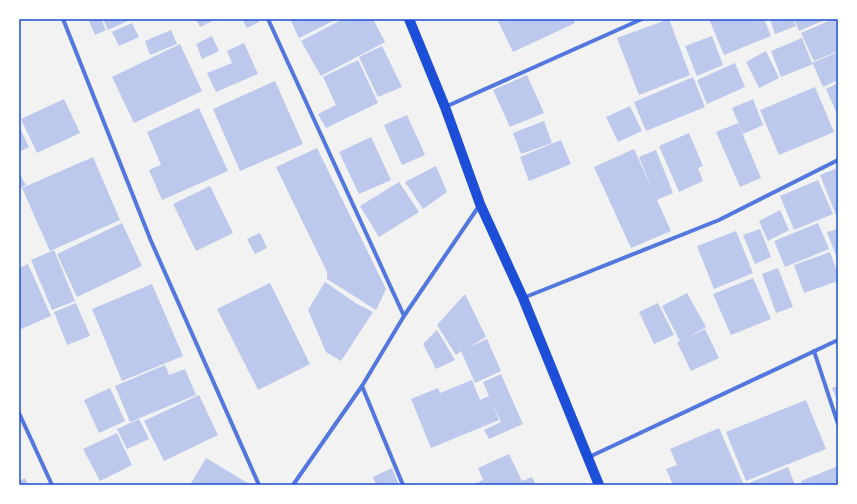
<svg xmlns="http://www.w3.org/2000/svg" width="857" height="504" font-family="Inter,sans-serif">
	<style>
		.building { fill: #bdc9ec }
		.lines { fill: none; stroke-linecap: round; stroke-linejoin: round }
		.minor { stroke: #5277de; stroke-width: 4 }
		.primary { stroke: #1d4ed8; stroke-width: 10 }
		.neatline { fill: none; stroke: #1d4ed8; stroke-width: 1.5 }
	</style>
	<rect width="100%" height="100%" fill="#f2f2f2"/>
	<g class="building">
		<path d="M88 19H101L106 30 95 35Z"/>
		<path d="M103 19H132L108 30Z"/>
		<path d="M196 19H216L200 27Z"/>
		<path d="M242 19H258L259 22 247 28Z"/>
		<path d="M290 19H337L299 38Z"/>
		<path d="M343 19H373L385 42 321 76 301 41Z"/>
		<path d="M497 19H573L575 23 513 52Z"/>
		<path d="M669 19 690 75 639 95 617 38Z"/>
		<path d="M709 19H764L771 36 724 55Z"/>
		<path d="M770 19H793L796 26 775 34Z"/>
		<path d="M794 19H827L799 31Z"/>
		<path d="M833 19H835L838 27V51L814 61 801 33Z"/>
		<path d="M132 23 139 37 119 46 112 32Z"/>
		<path d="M171 30 177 44 150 55 145 41Z"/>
		<path d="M212 36 219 51 202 59 196 44Z"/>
		<path d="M712 36 723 65 697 76 685 46Z"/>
		<path d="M802 38 812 63 838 52V80L823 87 813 64 781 77 771 51Z"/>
		<path d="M244 43 258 74 216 92 207 73 232 63 227 51Z"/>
		<path d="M180 44 202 91 134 123 112 77Z"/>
		<path d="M382 46 402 87 378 97 359 57Z"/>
		<path d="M766 51 779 78 759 88 746 62Z"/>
		<path d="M358 60 378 103 326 128 318 114 336 105 323 77Z"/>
		<path d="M735 63 745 87 707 104 697 80Z"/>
		<path d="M527 75 544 113 510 127 493 90Z"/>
		<path d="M693 77 705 107 646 131 634 102Z"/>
		<path d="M275 81 303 144 240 171 213 109Z"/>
		<path d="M838 83V116L826 89Z"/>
		<path d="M815 87 834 132 779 155 760 110Z"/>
		<path d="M64 99 80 133 37 153 21 119Z"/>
		<path d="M753 99 763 125 743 134 732 108Z"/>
		<path d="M630 106 642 131 618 142 606 117Z"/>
		<path d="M199 108 228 171 162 200 149 170 161 165 147 132Z"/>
		<path d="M407 115 425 155 402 165 384 125Z"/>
		<path d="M544 121 552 143 521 154 513 133Z"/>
		<path d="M738 123 761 178 740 187 716 132Z"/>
		<path d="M19 126 29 147 19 152Z"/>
		<path d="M689 133 703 166 698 168 703 181 679 192 659 146Z"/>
		<path d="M371 137 391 180 359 194 339 152Z"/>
		<path d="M561 140 571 164 529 181 520 157Z"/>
		<path d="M317 148 386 289 376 310 327 279V272L276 167Z"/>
		<path d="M634 149 653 191 639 157 656 150 673 193 657 200 671 231 631 248 594 167Z"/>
		<path d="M93 157 120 220 50 251 22 188Z"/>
		<path d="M436 166 447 192 423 209 405 182Z"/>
		<path d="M838 168V214L836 215 820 175Z"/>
		<path d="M19 173 26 185 19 189Z"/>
		<path d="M818 180 833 214 794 230 780 196Z"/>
		<path d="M399 182 419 212 379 237 360 206Z"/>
		<path d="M210 186 233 233 196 251 173 204Z"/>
		<path d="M780 210 789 230 768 241 759 221Z"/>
		<path d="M122 223 142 266 77 297 57 254Z"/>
		<path d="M818 223 829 249 785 267 774 241Z"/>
		<path d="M760 229 771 257 755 264 743 235Z"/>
		<path d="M838 229V261L827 232Z"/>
		<path d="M736 231 753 273 714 289 697 246Z"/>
		<path d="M260 233 267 248 255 254 247 239Z"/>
		<path d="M54 250 75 301 52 310 31 260Z"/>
		<path d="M830 252 838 274V281L804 293 794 265Z"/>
		<path d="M28 264 51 316 19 330V268Z"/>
		<path d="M778 268 793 307 776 313 762 274Z"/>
		<path d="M753 278 771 319 731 335 713 294Z"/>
		<path d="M325 282 357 304 373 312 341 361 326 352 308 310Z"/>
		<path d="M270 283 310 364 258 390 217 309Z"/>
		<path d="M152 284 183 356 122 381 92 309Z"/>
		<path d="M687 293 706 327 685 339 705 329 719 358 691 371 677 342 680 341 662 306Z"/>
		<path d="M465 294 486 337 468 348 487 339 501 371 475 383 461 351 456 355 437 325Z"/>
		<path d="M76 303 90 336 67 345 54 312Z"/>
		<path d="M658 303 674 335 654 344 639 312Z"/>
		<path d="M437 330 455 360 436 369 423 344Z"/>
		<path d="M165 365 169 375 185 369 196 395 130 422 115 386Z"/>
		<path d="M501 374 523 424 489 439 484 430 501 422 491 400 499 420 431 448 411 399 438 388 440 393 472 380 480 400 489 396 483 382Z"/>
		<path d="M838 386V402L832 388Z"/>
		<path d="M110 388 125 421 99 433 84 400Z"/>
		<path d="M199 395 218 435 164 461 144 421Z"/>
		<path d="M806 400 826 449 746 481 726 432Z"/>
		<path d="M139 419 149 439 127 449 117 429Z"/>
		<path d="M719 428 744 485H673L666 469 677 465 670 449Z"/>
		<path d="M117 433 132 465 100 481 83 449Z"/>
		<path d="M509 454 522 481 532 477 536 485H472L483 480 478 468Z"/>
		<path d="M206 458 251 485H190Z"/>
		<path d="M838 466V485H802L801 481Z"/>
		<path d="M788 467 795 485H750L749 483Z"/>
		<path d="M392 468 399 485H376L373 477Z"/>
		<path d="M25 478 28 485H19V481Z"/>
	</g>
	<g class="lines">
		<g class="minor">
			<path d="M63 19 151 241 259 485"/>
			<path d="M268 19 404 316"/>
			<path d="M445 107 642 19"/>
			<path d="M523 298 719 220 838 160"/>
			<path d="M814 351 838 424"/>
			<path d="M362 386 403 485"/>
			<path d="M19 413 52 485"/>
			<path d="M587 458 838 340"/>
			<path d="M293 485 362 386 404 316 479 206"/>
		</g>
		<path class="primary" d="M409 19 445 107 480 204 523 298 599 485"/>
	</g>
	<rect width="857" height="504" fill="none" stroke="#ffffff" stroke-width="40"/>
	<rect x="20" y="20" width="817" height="464" class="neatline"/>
</svg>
